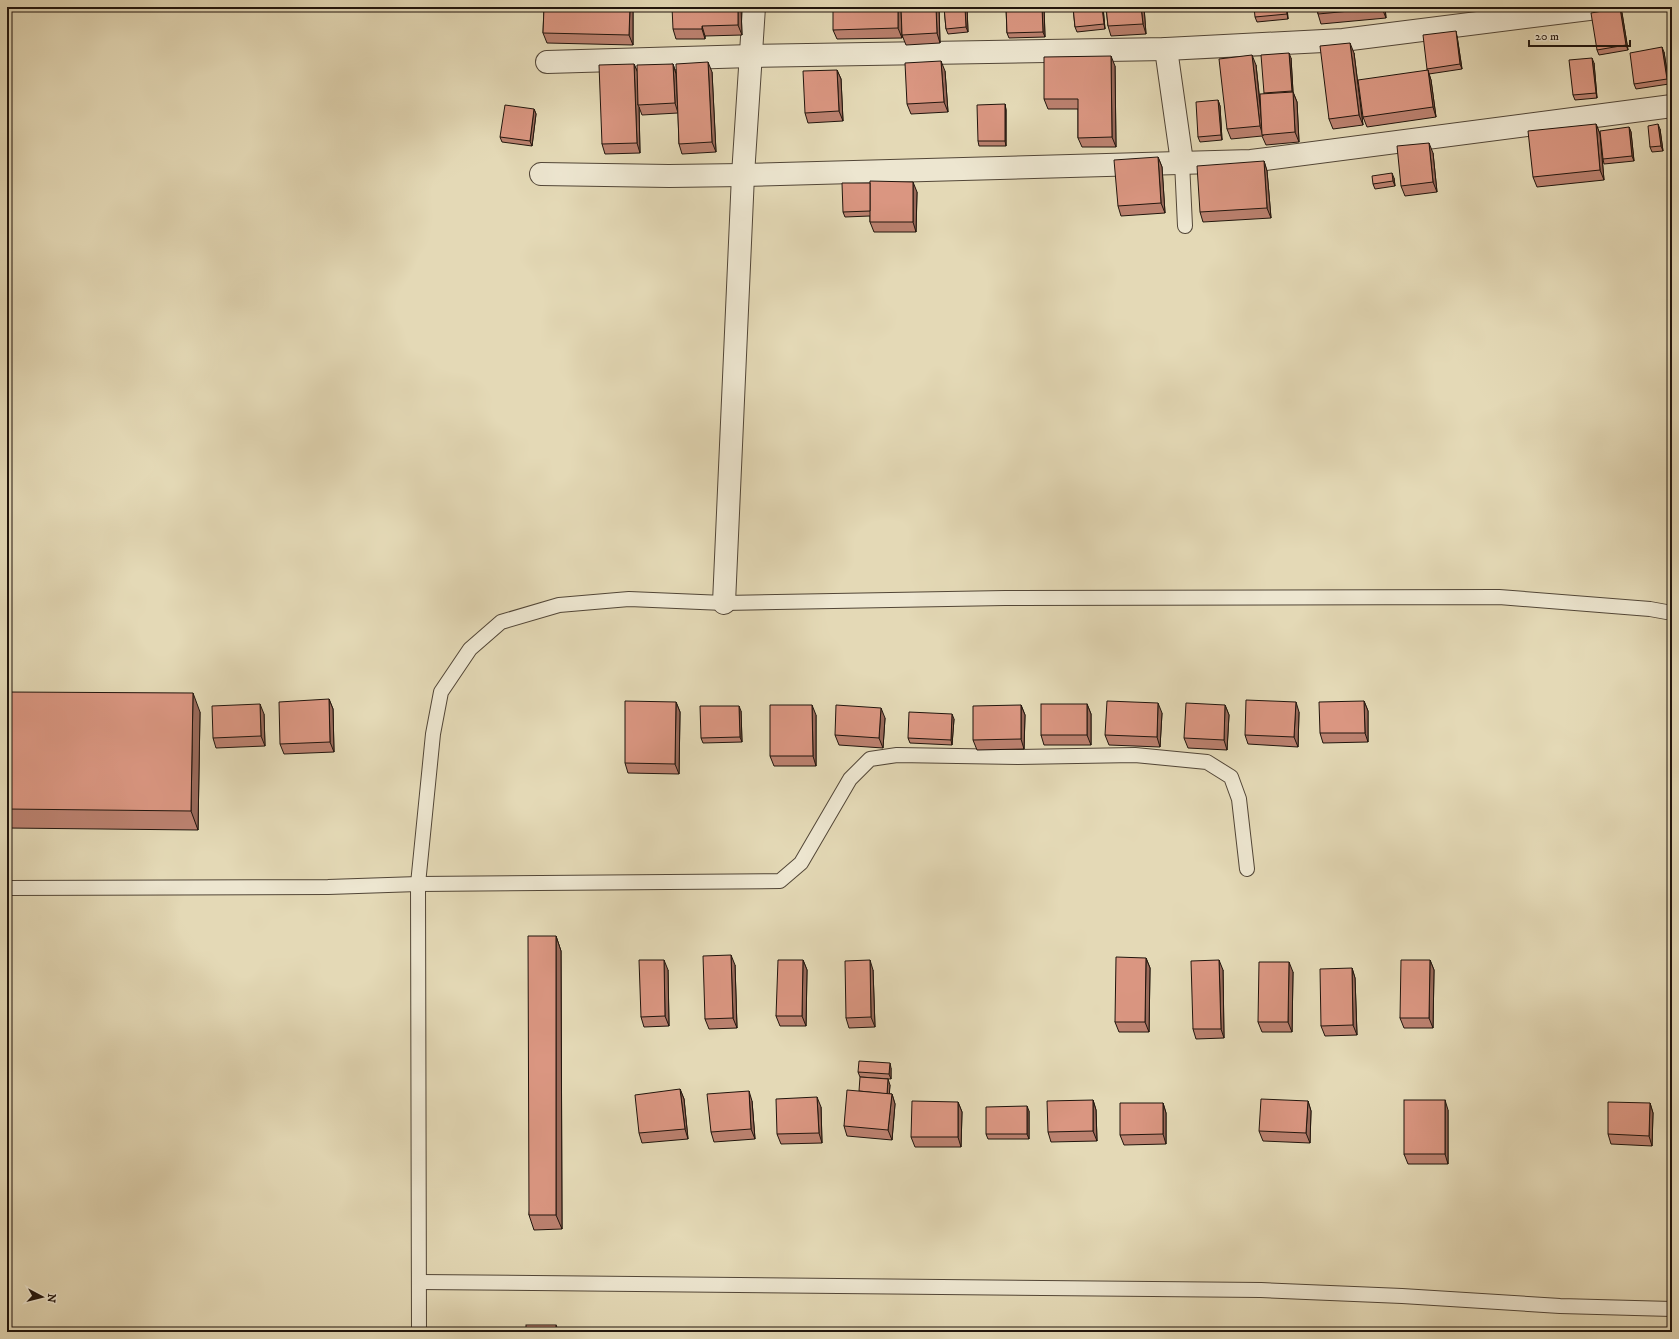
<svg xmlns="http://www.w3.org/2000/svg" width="1679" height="1339" font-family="'IM FELL DW Pica',serif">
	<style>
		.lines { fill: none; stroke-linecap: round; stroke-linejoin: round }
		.lane-casing { stroke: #524637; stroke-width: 16 }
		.street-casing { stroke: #524637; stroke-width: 24 }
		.lane { stroke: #ede6d0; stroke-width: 14 }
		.street { stroke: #ede6d0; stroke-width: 22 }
		.wall { fill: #bb816f; stroke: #21150d }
		.shaded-wall { fill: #99695a; stroke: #21150d }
		.building { fill: #da9681; stroke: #21150d }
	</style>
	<rect width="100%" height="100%" fill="#e4d9b6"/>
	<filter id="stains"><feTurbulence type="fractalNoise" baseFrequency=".005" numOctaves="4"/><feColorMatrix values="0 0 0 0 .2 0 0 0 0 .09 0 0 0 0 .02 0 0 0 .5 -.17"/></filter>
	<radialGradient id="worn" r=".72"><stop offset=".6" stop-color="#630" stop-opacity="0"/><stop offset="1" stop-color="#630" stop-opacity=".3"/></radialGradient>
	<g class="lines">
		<defs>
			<g id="lane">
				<path d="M1182 162 1185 226"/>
				<path d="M7 888 328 887 418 884 780 881 801 863 850 779 870 759 897 755 1018 757 1135 755 1207 762 1231 777 1239 799 1247 869"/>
				<path d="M419 1282 1261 1290 1402 1296 1560 1306 1672 1309"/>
				<path d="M419 1332 418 884 433 734 441 692 470 649 501 622 559 605 629 599 724 603 1005 598 1499 597 1650 609 1672 613"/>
			</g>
			<g id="street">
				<path d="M1166 49 1182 162"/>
				<path d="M547 62 752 56 1166 49 1343 40 1605 7"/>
				<path d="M541 174 669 176 743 175 1251 161 1672 106"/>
				<path d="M724 603 743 175 754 7"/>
			</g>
		</defs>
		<use href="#lane" class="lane-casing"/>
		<use href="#street" class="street-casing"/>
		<use href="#lane" class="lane"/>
		<use href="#street" class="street"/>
	</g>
	<g class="wall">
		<path d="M544 7H633V45L547 43 543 33Z"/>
		<path d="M741 7 742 35 705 36V39H676L673 29Z"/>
		<path d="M939 7 940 43 906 45 902 35 901 15 902 38 837 39 833 30Z"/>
		<path d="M944 7H967L968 32 948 34 946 29Z"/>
		<path d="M1006 7H1044L1045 37 1009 38 1007 33Z"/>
		<path d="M1073 7H1103L1105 29 1077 32 1075 27Z"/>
		<path d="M1106 7H1144L1146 34 1111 36 1108 26Z"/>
		<path d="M1287 7 1288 19 1257 22 1255 17Z"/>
		<path d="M1317 7H1385L1386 18 1321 24 1318 14Z"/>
		<path d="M1423 7H1454L1424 9Z"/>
		<path d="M1620 8 1622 13 1628 50 1599 55 1597 50Z"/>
		<path d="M1457 36 1462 69 1429 74 1431 80 1436 117 1367 127 1363 117 1427 70V69Z"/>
		<path d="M1664 52 1669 84 1636 89 1634 84Z"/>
		<path d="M1354 53 1363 125 1333 129 1329 119Z"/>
		<path d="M1291 58 1293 92 1297 102 1299 142 1266 145 1262 136 1231 139 1227 129 1256 65 1261 110 1264 94V93Z"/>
		<path d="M1594 63 1597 98 1575 100 1573 95Z"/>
		<path d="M634 64 637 71 673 64 676 73 712 72 716 152 682 154 679 144 678 113 642 115 639 107 640 153 605 154 602 144Z"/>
		<path d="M1115 66 1116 147H1082L1078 138V109H1048L1044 99Z"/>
		<path d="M837 70 841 79 843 121 808 123 805 113Z"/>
		<path d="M945 71 948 112 911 114 907 104Z"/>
		<path d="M1218 100 1220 106 1222 140 1200 142 1198 137Z"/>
		<path d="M1005 104 1006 110V146H979L978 141Z"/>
		<path d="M534 109 536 114 532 146 502 142 500 137Z"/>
		<path d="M1596 124 1600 134 1604 180 1537 187 1533 177Z"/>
		<path d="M1629 127 1631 132 1634 161 1604 164 1603 159Z"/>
		<path d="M1660 129 1663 151 1652 152 1650 147Z"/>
		<path d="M1433 153 1437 192 1405 196 1401 186Z"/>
		<path d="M1158 157 1162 167 1165 213 1121 216 1118 206Z"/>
		<path d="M1264 161 1267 171 1271 218 1203 222 1200 212Z"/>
		<path d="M1394 178 1395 186 1375 189 1373 184Z"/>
		<path d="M917 192 916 232H874L870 222V216L845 217 843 212Z"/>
		<path d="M7 692 200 712 198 830 7 828Z"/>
		<path d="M329 699 333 709 334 752 284 754 280 744Z"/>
		<path d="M1364 701 1368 711V742L1323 743 1320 733Z"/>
		<path d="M676 702 680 712 679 774 628 773 625 763Z"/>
		<path d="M1087 704 1091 714V745H1044L1041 735Z"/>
		<path d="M1021 705 1025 715 1024 749 977 750 973 740Z"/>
		<path d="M1225 705 1229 715 1227 750 1188 748 1184 738Z"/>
		<path d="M741 711 742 742 703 743 701 738Z"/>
		<path d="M1299 712 1298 747 1248 744 1245 735Z"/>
		<path d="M1162 713 1160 747 1109 745 1105 735Z"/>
		<path d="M264 714 265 746 216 748 213 738Z"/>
		<path d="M816 715V766H774L770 756Z"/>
		<path d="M885 718 883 748 839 745 835 735Z"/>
		<path d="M954 719 952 745 910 743 908 738Z"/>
		<path d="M556 936 561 951 562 1229 534 1230 529 1215Z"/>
		<path d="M1146 958 1150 968 1149 1032H1119L1115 1022Z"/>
		<path d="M803 960 807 970 806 1026H780L776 1016Z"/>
		<path d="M1430 960 1434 970 1433 1028H1404L1400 1018Z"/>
		<path d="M735 965 737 1028 709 1029 705 1019Z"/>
		<path d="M1352 968 1355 978 1357 1035 1325 1036 1321 1026Z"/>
		<path d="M668 970 669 1026 644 1027 641 1017Z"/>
		<path d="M873 970 875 1027 849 1028 846 1018Z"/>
		<path d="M1223 970 1224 1038 1196 1039 1193 1029Z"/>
		<path d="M1293 972 1292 1032H1262L1258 1022Z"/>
		<path d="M891 1068V1079L860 1077 858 1072Z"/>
		<path d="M890 1085 889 1094H892L895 1104 892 1140 847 1136 844 1126 859 1091Z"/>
		<path d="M680 1089 684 1099 688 1139 642 1143 639 1133Z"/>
		<path d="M1093 1100 1096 1110 1097 1141 1051 1142 1048 1132Z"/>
		<path d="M752 1101 755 1139 714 1142 711 1132Z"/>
		<path d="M1308 1101 1311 1111 1310 1143 1263 1141 1259 1131Z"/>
		<path d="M958 1102 962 1112 961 1147H915L911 1137Z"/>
		<path d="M1163 1103 1166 1113V1144L1124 1145 1120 1135Z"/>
		<path d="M1650 1103 1653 1113 1652 1146 1611 1144 1608 1134Z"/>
		<path d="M821 1107 822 1143 781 1144 777 1134Z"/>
		<path d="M1448 1110V1164H1408L1404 1154Z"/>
		<path d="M1029 1111V1139H988L986 1134Z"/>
	</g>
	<g class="shaded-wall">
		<path d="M630 7H633V45L629 35Z"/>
		<path d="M738 7H741L742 35 738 25Z"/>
		<path d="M898 7H901L902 38 898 28Z"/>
		<path d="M936 7H939L940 43 937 33Z"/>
		<path d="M965 7H967L968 32 966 27Z"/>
		<path d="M1042 7H1044L1045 37 1043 32Z"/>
		<path d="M1102 7H1103L1105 29 1104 24Z"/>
		<path d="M1141 7H1144L1146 34 1143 24Z"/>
		<path d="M1286 7H1287L1288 19 1287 14Z"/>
		<path d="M1382 7H1385L1386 18 1382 8Z"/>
		<path d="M1620 8 1622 13 1628 50 1626 45Z"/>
		<path d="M702 26 705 36V39L702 29Z"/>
		<path d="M1456 31 1457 36 1462 69 1460 64Z"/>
		<path d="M1350 43 1354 53 1363 125 1359 115Z"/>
		<path d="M1662 47 1664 52 1669 84 1667 79Z"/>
		<path d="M1289 53 1291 58 1293 92 1297 102 1299 142 1295 132 1293 96 1292 91Z"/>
		<path d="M1252 55 1256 65 1263 136 1260 126Z"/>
		<path d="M1111 56 1115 66 1116 147 1112 137Z"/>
		<path d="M1592 58 1594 63 1597 98 1596 93Z"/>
		<path d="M941 61 945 71 948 112 944 102Z"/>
		<path d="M708 62 712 72 716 152 712 142Z"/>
		<path d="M634 64 638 73V105L639 107 640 153 637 143Z"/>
		<path d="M673 64 676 74 678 113 675 103Z"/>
		<path d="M837 70 841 79 843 121 839 111Z"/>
		<path d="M1428 70 1431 80 1436 117 1433 107Z"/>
		<path d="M1218 100 1220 106 1222 140 1221 135Z"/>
		<path d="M1005 104 1006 110V146L1005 141Z"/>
		<path d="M534 109 536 114 532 146 530 141Z"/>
		<path d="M1596 124 1600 134 1604 180 1600 170Z"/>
		<path d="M1658 124 1660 129 1663 151 1661 146Z"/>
		<path d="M1629 127 1631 132 1634 161 1632 156Z"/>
		<path d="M1429 143 1433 153 1437 192 1433 182Z"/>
		<path d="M1158 157 1162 167 1165 213 1161 203Z"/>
		<path d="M1264 161 1267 171 1271 218 1267 208Z"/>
		<path d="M1392 173 1394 178 1395 186 1393 181Z"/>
		<path d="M913 182 917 192 916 232 913 222Z"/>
		<path d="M193 693 200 712 198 830 191 811Z"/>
		<path d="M329 699 333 709 334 752 330 742Z"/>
		<path d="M1364 701 1368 711V742L1365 733Z"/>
		<path d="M676 702 680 712 679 774 675 764Z"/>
		<path d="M1296 702 1299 712 1298 747 1294 737Z"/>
		<path d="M1158 703 1162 713 1160 747 1157 737Z"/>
		<path d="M260 704 264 714 265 746 261 736Z"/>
		<path d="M1087 704 1091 714V745L1087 735Z"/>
		<path d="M812 705 816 715V766L813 756Z"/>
		<path d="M1021 705 1025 715 1024 749 1021 739Z"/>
		<path d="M1225 705 1229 715 1227 750 1224 740Z"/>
		<path d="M739 706 741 711 742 742 740 737Z"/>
		<path d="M881 708 885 718 883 748 879 738Z"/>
		<path d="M952 714 954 719 952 745 951 740Z"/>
		<path d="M556 936 561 951 562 1229 556 1215Z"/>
		<path d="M731 955 735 965 737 1028 733 1018Z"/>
		<path d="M1146 958 1150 968 1149 1032 1145 1022Z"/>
		<path d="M664 960 668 970 669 1026 665 1016Z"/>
		<path d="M803 960 807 970 806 1026 802 1016Z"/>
		<path d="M870 960 873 970 875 1027 871 1017Z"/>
		<path d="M1219 960 1223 970 1224 1038 1221 1029Z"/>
		<path d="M1430 960 1434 970 1433 1028 1429 1018Z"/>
		<path d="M1289 962 1293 972 1292 1032 1288 1022Z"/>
		<path d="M1352 968 1355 978 1357 1035 1353 1025Z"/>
		<path d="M890 1063 891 1068V1079L889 1074Z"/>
		<path d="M888 1079 890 1085 889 1099 887 1094Z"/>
		<path d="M680 1089 684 1099 688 1139 685 1129Z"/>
		<path d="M749 1091 752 1101 755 1139 751 1129Z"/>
		<path d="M892 1094 895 1104 892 1140 888 1130Z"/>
		<path d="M817 1097 821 1107 822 1143 819 1133Z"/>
		<path d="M1093 1100 1096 1110 1097 1141 1093 1131Z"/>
		<path d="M1445 1100 1448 1110V1164L1445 1154Z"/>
		<path d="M1308 1101 1311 1111 1310 1143 1306 1133Z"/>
		<path d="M958 1102 962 1112 961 1147 958 1137Z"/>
		<path d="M1163 1103 1166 1113V1144L1163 1134Z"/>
		<path d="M1650 1103 1653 1113 1652 1146 1649 1136Z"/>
		<path d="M1027 1106 1029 1111V1139L1027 1134Z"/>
		<path d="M556 1325 559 1332H556Z"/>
	</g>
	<g class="building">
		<path d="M544 7H630L629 35 543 33Z"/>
		<path d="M672 7H738V25L702 26V29H673Z"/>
		<path d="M833 7H898V28L833 30Z"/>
		<path d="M901 7H936L937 33 902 35Z"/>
		<path d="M944 7H965L966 27 946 29Z"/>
		<path d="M1006 7H1042L1043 32 1007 33Z"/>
		<path d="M1073 7H1102L1104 24 1075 27Z"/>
		<path d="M1106 7H1141L1143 24 1108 26Z"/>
		<path d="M1254 7H1286L1287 14 1255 17Z"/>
		<path d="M1317 7H1382V8L1318 14Z"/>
		<path d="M1620 8 1626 45 1597 50 1591 13Z"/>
		<path d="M1456 31 1460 64 1427 69 1423 35Z"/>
		<path d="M1350 43 1359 115 1329 119 1320 46Z"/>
		<path d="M1662 47 1667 79 1634 84 1630 53Z"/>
		<path d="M1289 53 1292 91 1264 93 1261 55Z"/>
		<path d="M1252 55 1260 126 1227 129 1219 59Z"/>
		<path d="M1111 56 1112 137 1078 138V99H1044V57Z"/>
		<path d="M1592 58 1596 93 1573 95 1569 60Z"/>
		<path d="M941 61 944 102 907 104 905 63Z"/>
		<path d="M708 62 712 142 679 144 676 64Z"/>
		<path d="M634 64 637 143 602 144 599 65Z"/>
		<path d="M673 64 675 103 638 105 637 65Z"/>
		<path d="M837 70 839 111 805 113 803 71Z"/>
		<path d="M1428 70 1433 107 1363 117 1358 80Z"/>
		<path d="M1293 92 1295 132 1262 135 1260 94Z"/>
		<path d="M1218 100 1221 135 1198 137 1196 102Z"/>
		<path d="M1005 104V141H978L977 105Z"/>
		<path d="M505 105 534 109 530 141 500 137Z"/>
		<path d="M1596 124 1600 170 1533 177 1528 131Z"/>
		<path d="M1658 124 1661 146 1650 147 1648 126Z"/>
		<path d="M1629 127 1632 156 1603 159 1600 131Z"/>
		<path d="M1429 143 1433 182 1401 186 1397 146Z"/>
		<path d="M1158 157 1161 203 1118 206 1114 160Z"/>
		<path d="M1264 161 1267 208 1200 212 1197 166Z"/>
		<path d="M1392 173 1393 181 1373 184 1372 176Z"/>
		<path d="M870 181 913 182V222H870Z"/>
		<path d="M842 183H870V211L843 212Z"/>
		<path d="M7 692 193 693 191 811 7 809Z"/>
		<path d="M329 699 330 742 280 744 279 702Z"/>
		<path d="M1246 700 1296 702 1294 737 1245 735Z"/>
		<path d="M625 701 676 702 675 764 625 763Z"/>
		<path d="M1107 701 1158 703 1157 737 1105 735Z"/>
		<path d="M1364 701 1365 733H1320L1319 702Z"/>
		<path d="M1186 703 1225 705 1224 740 1184 738Z"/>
		<path d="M260 704 261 736 213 738 212 706Z"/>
		<rect x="1041" y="704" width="46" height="31"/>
		<path d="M770 705H812L813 756H770Z"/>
		<path d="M836 705 881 708 879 738 835 735Z"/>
		<path d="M1021 705V739L973 740V706Z"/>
		<path d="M700 706H739L740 737 701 738Z"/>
		<path d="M909 712 952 714 951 740 908 738Z"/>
		<path d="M528 936H556V1215H529Z"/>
		<path d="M731 955 733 1018 705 1019 703 956Z"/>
		<path d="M1116 957 1146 958 1145 1022H1115Z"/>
		<path d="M639 960H664L665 1016 641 1017Z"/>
		<path d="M778 960H803L802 1016H776Z"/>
		<path d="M870 960 871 1017 846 1018 845 961Z"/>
		<path d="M1219 960 1221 1029H1193L1191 961Z"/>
		<path d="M1401 960H1430L1429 1018H1400Z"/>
		<path d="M1259 962H1289L1288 1022H1258Z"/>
		<path d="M1352 968 1353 1025 1321 1026 1320 969Z"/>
		<path d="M859 1061 890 1063 889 1074 858 1072Z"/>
		<path d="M860 1077 888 1079 887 1094 859 1091Z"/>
		<path d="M680 1089 685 1129 639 1133 635 1095Z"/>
		<path d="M847 1090 892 1094 888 1130 844 1126Z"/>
		<path d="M749 1091 751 1129 711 1132 707 1094Z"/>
		<path d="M817 1097 819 1133 777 1134 776 1099Z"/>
		<path d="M1261 1099 1308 1101 1306 1133 1259 1131Z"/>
		<path d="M1093 1100V1131L1048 1132 1047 1101Z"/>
		<rect x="1404" y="1100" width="41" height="54"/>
		<path d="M912 1101 958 1102V1137H911Z"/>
		<path d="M1608 1102 1650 1103 1649 1136 1608 1134Z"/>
		<path d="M1120 1103H1163V1134L1120 1135Z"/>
		<path d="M1027 1106V1134H986V1107Z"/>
		<rect x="526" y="1325" width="30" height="7"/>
	</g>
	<rect width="1679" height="1339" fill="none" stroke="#e4d9b6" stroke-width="24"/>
	<rect x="8" y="8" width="1663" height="1323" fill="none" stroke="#21150d" stroke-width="2"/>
	<rect x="12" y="12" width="1655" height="1315" fill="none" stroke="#21150d"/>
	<g transform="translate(42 1297) rotate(97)" stroke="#ede6d0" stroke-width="3" paint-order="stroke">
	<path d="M0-3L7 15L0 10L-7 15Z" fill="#21150d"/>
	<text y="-6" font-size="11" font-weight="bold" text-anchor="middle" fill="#21150d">N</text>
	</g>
	<path d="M1529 40v6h101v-6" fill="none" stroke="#21150d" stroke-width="2"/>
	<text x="1535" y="40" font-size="12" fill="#21150d" stroke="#ede6d0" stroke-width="3" paint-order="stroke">20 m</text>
	<rect width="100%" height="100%" filter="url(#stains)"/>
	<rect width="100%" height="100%" fill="url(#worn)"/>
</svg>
